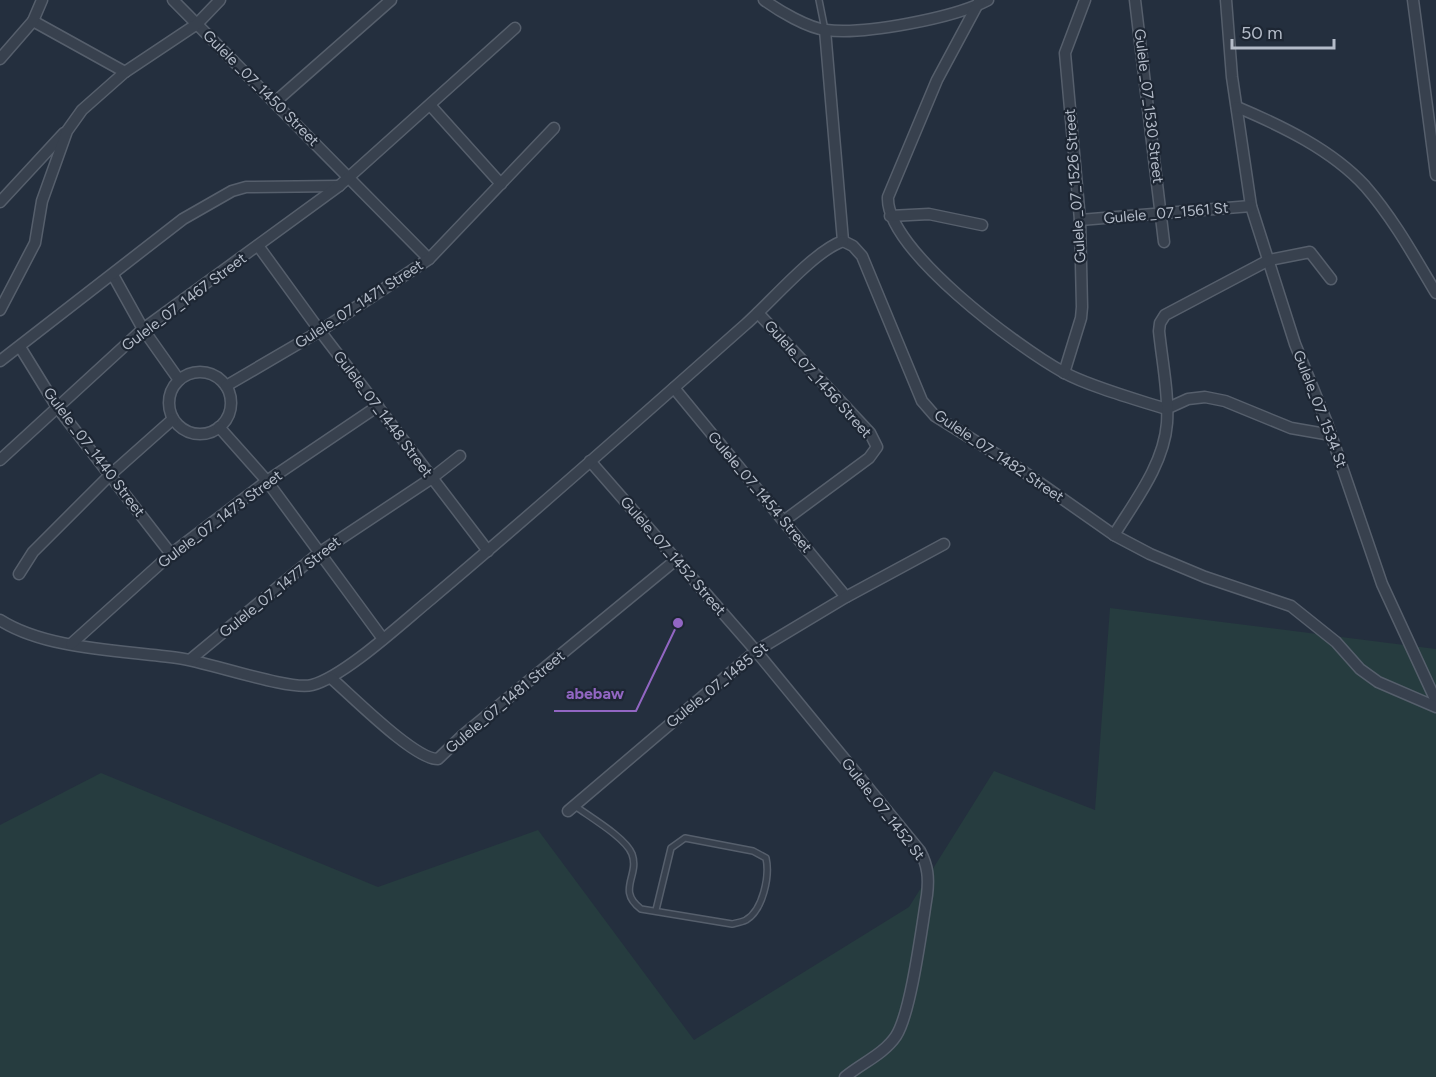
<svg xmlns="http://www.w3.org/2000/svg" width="1436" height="1077" font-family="Figtree,sans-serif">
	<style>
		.green { fill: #263c3f }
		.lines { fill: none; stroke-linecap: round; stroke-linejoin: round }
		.lane-casing { stroke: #565f6c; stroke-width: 8 }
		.street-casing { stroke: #565f6c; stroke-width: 13 }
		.lane { stroke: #38414e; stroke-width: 5 }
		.street { stroke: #38414e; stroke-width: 10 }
		.labels { text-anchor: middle; stroke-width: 4.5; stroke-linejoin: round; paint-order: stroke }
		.street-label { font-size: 15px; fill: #b4bcc9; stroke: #1d2633 }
		.leader { fill: none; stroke: #9266c3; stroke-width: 2 }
		.callout-dot { fill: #9266c3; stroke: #1d2633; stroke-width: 2 }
		.callout-label { font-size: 16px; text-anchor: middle; font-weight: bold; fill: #9266c3; stroke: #1d2633; stroke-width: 4.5; stroke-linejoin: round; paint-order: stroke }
	</style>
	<rect width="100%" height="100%" fill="#242f3e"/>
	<path class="green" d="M1110 608 1436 649V1077H0V825L101 773 378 887 538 830 694 1040 909 907 994 771 1095 810Z"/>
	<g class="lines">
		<defs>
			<g id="lane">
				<path d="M819 0 825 30"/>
				<path d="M575 806C590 817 626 838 632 854 640 876 616 890 641 909L732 924C736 923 742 922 746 920 763 910 770 876 766 858L753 851 685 838 671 848 656 910"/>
			</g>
			<g id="street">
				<path d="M173 0 429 259"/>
				<path d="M764 0C779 11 808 28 826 30 864 35 954 18 988 0"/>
				<path d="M980 0 937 80 888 197C885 249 1019 348 1063 372 1088 386 1138 400 1166 409L1188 399 1205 397 1225 401 1291 428 1331 435"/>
				<path d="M1135 0 1164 242"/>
				<path d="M1226 0 1232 77 1251 206 1295 344 1327 423 1382 584 1436 701"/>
				<path d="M1413 0 1436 175"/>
				<path d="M33 21 125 72"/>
				<path d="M825 30 843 241"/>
				<path d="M0 59 33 21 42 0"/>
				<path d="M275 102 391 0"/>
				<path d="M430 105 501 184"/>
				<path d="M1237 107C1282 126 1332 150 1365 186 1393 218 1414 256 1436 293"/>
				<path d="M0 202 64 133"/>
				<path d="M890 216 929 214 982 225"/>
				<path d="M1080 220 1251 206"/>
				<path d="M843 241 853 246 862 256 922 401 935 416 1020 469 1114 535 1150 554 1205 577 1291 606 1336 642 1360 669 1378 682 1436 707"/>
				<path d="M259 247 320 331 488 551"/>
				<path d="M113 275 143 329 179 380"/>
				<path d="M0 310 35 243 42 201 67 131 82 110 125 72 197 24 220 0"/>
				<path d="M758 313 870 433 877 447 869 458 785 520"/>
				<path d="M20 347 57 407 171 554"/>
				<path d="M0 361 183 219 232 191 246 187 339 186"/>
				<circle cx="200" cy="403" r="31"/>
				<path d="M1064 373 1081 318 1082 307 1080 220 1065 53 1085 0"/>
				<path d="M226 386 320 331 429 259 554 128"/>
				<path d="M674 388 846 597"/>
				<path d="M219 427 267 481 383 639"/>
				<path d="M0 460 143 329 339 186 515 28"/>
				<path d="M590 461 756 651 920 851C928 866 929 878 927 895 922 926 911 1013 896 1036 884 1054 862 1063 845 1077"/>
				<path d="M1114 535C1135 501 1164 464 1167 423 1169 394 1162 361 1159 331L1160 323 1165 315 1269 260 1310 252 1331 279"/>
				<path d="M19 574 33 552 110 475 173 419"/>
				<path d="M0 620C47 650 123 650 178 658 208 662 290 691 312 685 344 677 404 621 431 599 538 509 642 416 746 324 771 302 814 251 843 241"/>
				<path d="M71 644 171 554 267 481 378 406"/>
				<path d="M191 659 319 553 432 478 460 456"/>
				<path d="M331 678C352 696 415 760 438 759L463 735 677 559"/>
				<path d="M568 811 756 651 846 597 944 544"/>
			</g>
		</defs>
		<use href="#lane" class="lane-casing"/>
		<use href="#street" class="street-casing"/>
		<use href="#lane" class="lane"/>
		<use href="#street" class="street"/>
	</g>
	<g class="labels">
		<g class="street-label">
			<text transform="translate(261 88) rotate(45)" y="5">Gulele _07_1450 Street</text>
			<text transform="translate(1149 106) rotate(83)" y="5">Gulele _07_1530 Street</text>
			<text transform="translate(1075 186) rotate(-94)" y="5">Gulele _07_1526 Street</text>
			<text transform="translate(1166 213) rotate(-5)" y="5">Gulele _07_1561 St</text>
			<text transform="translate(184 302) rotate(-37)" y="5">Gulele_07_1467 Street</text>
			<text transform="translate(359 304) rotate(-33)" y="5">Gulele_07_1471 Street</text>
			<text transform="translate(818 379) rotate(48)" y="5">Gulele_07_1456 Street</text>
			<text transform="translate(1320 409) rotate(69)" y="5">Gulele_07_1534 St</text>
			<text transform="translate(383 414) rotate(53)" y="5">Gulele_07_1448 Street</text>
			<text transform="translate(94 452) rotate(53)" y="5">Gulele _07_1440 Street</text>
			<text transform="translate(999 456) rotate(34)" y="5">Gulele_07_1482 Street</text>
			<text transform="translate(760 492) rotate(50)" y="5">Gulele_07_1454 Street</text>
			<text transform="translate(220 519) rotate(-37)" y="5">Gulele_07_1473 Street</text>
			<text transform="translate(673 556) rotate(49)" y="5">Gulele_07_1452 Street</text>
			<text transform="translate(280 587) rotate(-39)" y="5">Gulele_07_1477 Street</text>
			<text transform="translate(717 685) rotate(-39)" y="5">Gulele_07_1485 St</text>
			<text transform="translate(505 702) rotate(-40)" y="5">Gulele_07_1481 Street</text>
			<text transform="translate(883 809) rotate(52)" y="5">Gulele_07_1452 St</text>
		</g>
	</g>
	<path class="leader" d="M678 623L636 711H554"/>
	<circle class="callout-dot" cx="678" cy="623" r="6"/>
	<g class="callout-label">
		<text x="595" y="699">abebaw</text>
	</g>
	<path d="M1232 39v9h102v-9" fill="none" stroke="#b4bcc9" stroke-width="3"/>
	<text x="1241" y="39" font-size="18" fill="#b4bcc9" stroke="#1d2633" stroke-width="4.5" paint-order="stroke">50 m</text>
</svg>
